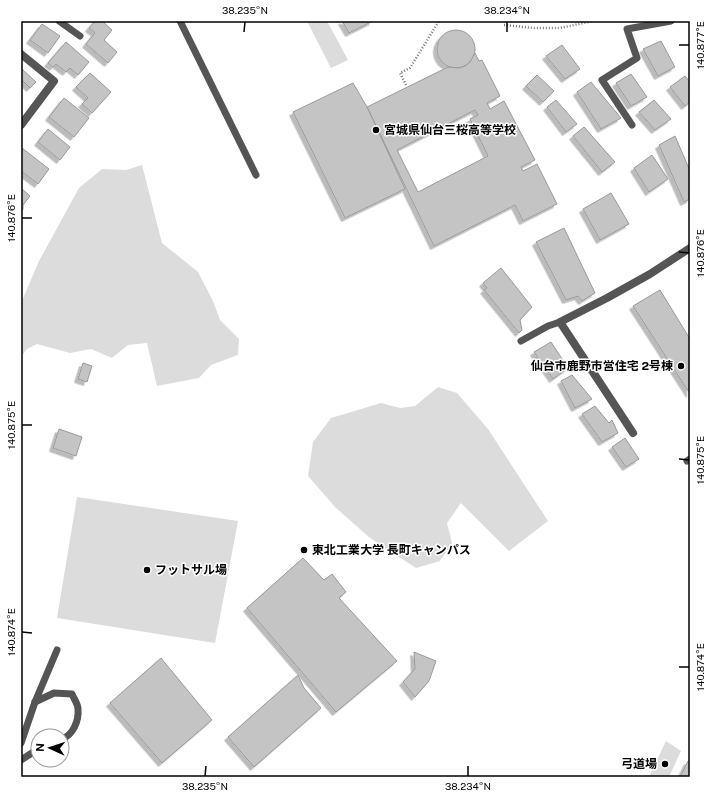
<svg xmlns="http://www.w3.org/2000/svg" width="711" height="798" font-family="'Public Sans','Noto Sans JP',sans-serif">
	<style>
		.green { fill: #dcdcdc }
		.building { fill: #c4c4c4; stroke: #999; fill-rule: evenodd; filter: url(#shadow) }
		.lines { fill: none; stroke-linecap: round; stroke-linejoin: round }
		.path { stroke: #777; stroke-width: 2.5; stroke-dasharray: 1 2; stroke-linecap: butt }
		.service { stroke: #555; stroke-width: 7 }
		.minor { stroke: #555; stroke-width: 8 }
		.ticks { fill: none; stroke: #000; stroke-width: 1.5 }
		.poi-dot { fill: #000; stroke: #fff; stroke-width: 1.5 }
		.labels { text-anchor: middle; stroke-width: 3; stroke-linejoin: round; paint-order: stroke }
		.poi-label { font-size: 12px; font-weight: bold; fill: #000; stroke: #fff; text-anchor: start }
		.neatline { fill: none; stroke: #000; stroke-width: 1.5 }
		.ticks-label { font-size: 10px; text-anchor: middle; fill: #000 }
	</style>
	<defs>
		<filter id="shadow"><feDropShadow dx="-3.5" dy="3.5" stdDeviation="0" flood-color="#0004"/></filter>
	</defs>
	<rect width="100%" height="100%" fill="#fff"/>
	<g class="green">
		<path d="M307 21H327L348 60 331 68Z"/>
		<path d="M142 165 162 243 198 272 213 301 220 320 239 339 238 355 211 365 199 378 157 386 147 343 128 345 112 358 91 349 70 353 37 344 27 349 21 357V303L39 261 79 188 102 169 126 170Z"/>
		<path d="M438 387 457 393 488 429 548 521 509 551 461 503 447 523 452 543 440 561 416 568 370 538 335 507 308 476 313 442 331 418 381 403 400 408 415 406Z"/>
		<path d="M77 497 238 521 215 643 57 618Z"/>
		<path d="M666 741 681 751 669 777H649Z"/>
	</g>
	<g class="building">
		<path d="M95 21H102L112 30 104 40 117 52 108 63 86 44 95 33 89 28Z"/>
		<path d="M342 21H373L349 33Z"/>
		<path d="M42 24 60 36 48 53 30 40Z"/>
		<circle cx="456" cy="49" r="19"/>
		<path d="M661 41 675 67 658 76 643 49Z"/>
		<path d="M66 42 89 62 78 75 70 68 66 72 56 64 53 67 48 63Z"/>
		<path d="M562 45 580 69 565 79 546 56Z"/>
		<path d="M475 53 479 61 482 60 500 96 487 103 490 109 504 101 535 160 521 167 523 171 537 164 557 204 523 221 515 205 434 246 367 107 448 67 459 68 465 66 470 62ZM475 110 478 115 470 119 488 156 418 192 397 150Z"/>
		<path d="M22 69 36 82 30 88 21 79V70Z"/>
		<path d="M90 73 111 92 92 113 82 104 88 98 76 87Z"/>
		<path d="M631 74 647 97 631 106 616 83Z"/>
		<path d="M537 75 554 91 543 102 526 86Z"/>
		<path d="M685 76 690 82V102L685 106 670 87Z"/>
		<path d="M591 82 621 118 601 129 577 92Z"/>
		<path d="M353 83 367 107 405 189 345 218 293 112Z"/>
		<path d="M64 98 89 118 74 137 49 117Z"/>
		<path d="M556 100 577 124 566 132 547 107Z"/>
		<path d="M654 100 671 119 655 130 639 112Z"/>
		<path d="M584 127 615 162 602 172 573 136Z"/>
		<path d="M48 129 70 147 60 160 38 142Z"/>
		<path d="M675 136 690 171V199L684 202 659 145Z"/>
		<path d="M22 148 49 169 38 184 21 171V150Z"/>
		<path d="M652 155 668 179 649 192 634 168Z"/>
		<path d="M21 188 30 196 23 205V209L21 212Z"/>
		<path d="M611 193 629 224 600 240 583 209Z"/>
		<path d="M564 228 595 293 582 301 578 296 566 300 536 242Z"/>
		<path d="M501 268 532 307 520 320 522 330 519 333 484 290 487 288 483 283Z"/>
		<path d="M660 290 690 339V394L633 306Z"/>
		<path d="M551 342 568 368 553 379 534 352Z"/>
		<path d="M83 363 92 366 87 382 78 379Z"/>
		<path d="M572 375 592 399 575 408 561 381Z"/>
		<path d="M595 406 609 423 612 420 618 433 602 442 582 414Z"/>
		<path d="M59 429 82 437 76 456 53 448Z"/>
		<path d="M625 438 639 459 626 467 612 447Z"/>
		<path d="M303 558 324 580 332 574 346 592 339 598 397 661 336 712 247 608Z"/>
		<path d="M414 652 436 661 429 681 415 697 403 682 415 669Z"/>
		<path d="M161 658 212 720 162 763 110 703Z"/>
		<path d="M298 675 304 688 321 708 254 767 228 737Z"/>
		<path d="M688 761 690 762V777H680Z"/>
	</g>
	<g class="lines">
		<g class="path">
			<path d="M504 25 534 28H560L593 21"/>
			<path d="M406 85 400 73 410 68 439 21"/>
		</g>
		<g class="service">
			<path d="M59 21 80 36"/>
			<path d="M180 21 256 175"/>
			<path d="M632 125 602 80 637 58 627 29 671 21"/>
			<path d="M521 341 548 326 560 322"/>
			<path d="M687 461 690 459"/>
			<path d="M35 702 54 693 72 694C74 699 78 704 78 709 79 721 73 735 62 739"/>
			<path d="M21 743 35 702 57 650"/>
			<path d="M21 760 38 749"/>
		</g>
		<g class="minor">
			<path d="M21 54 54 81 21 125"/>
			<path d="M633 433 560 322 607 298 650 274 690 248"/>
		</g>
	</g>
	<path class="ticks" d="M244 32 245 22M507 32V22M679 45H689M22 218H32M679 252 689 253M22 425H32M679 459 689 460M22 632 32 633M679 667H689M205 776 206 766M468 776V766"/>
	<g class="poi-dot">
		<circle cx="376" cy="130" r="4"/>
		<circle cx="681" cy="366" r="4"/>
		<circle cx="304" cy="550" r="4"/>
		<circle cx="147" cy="570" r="4"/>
		<circle cx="665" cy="764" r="4"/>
	</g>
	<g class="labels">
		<g class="poi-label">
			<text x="384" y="134">宮城県仙台三桜高等学校</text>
			<text x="673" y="370" text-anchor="end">仙台市鹿野市営住宅 2号棟</text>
			<text x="312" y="554">東北工業大学 長町キャンパス</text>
			<text x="155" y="574">フットサル場</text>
			<text x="657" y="768" text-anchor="end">弓道場</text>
		</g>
	</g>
	<rect width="711" height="798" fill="none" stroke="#ffffff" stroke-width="44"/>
	<g transform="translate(50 748) rotate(273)"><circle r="19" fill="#ffffff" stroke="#999999"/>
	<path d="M0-3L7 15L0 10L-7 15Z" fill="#000000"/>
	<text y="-6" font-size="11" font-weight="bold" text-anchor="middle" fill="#000000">N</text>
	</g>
	<rect x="22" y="22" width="667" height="754" class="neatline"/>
	<g class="ticks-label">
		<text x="245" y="14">38.235°N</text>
		<text x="507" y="14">38.234°N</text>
		<text transform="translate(700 45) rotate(-90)" y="4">140.877°E</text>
		<text transform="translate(11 218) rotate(-90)" y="4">140.876°E</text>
		<text transform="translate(700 253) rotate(-90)" y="4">140.876°E</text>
		<text transform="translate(11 425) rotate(-90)" y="4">140.875°E</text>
		<text transform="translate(700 460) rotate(-90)" y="4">140.875°E</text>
		<text transform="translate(11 632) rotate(-90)" y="4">140.874°E</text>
		<text transform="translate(700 667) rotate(-90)" y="4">140.874°E</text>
		<text x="205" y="790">38.235°N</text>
		<text x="468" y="790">38.234°N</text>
	</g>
</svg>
